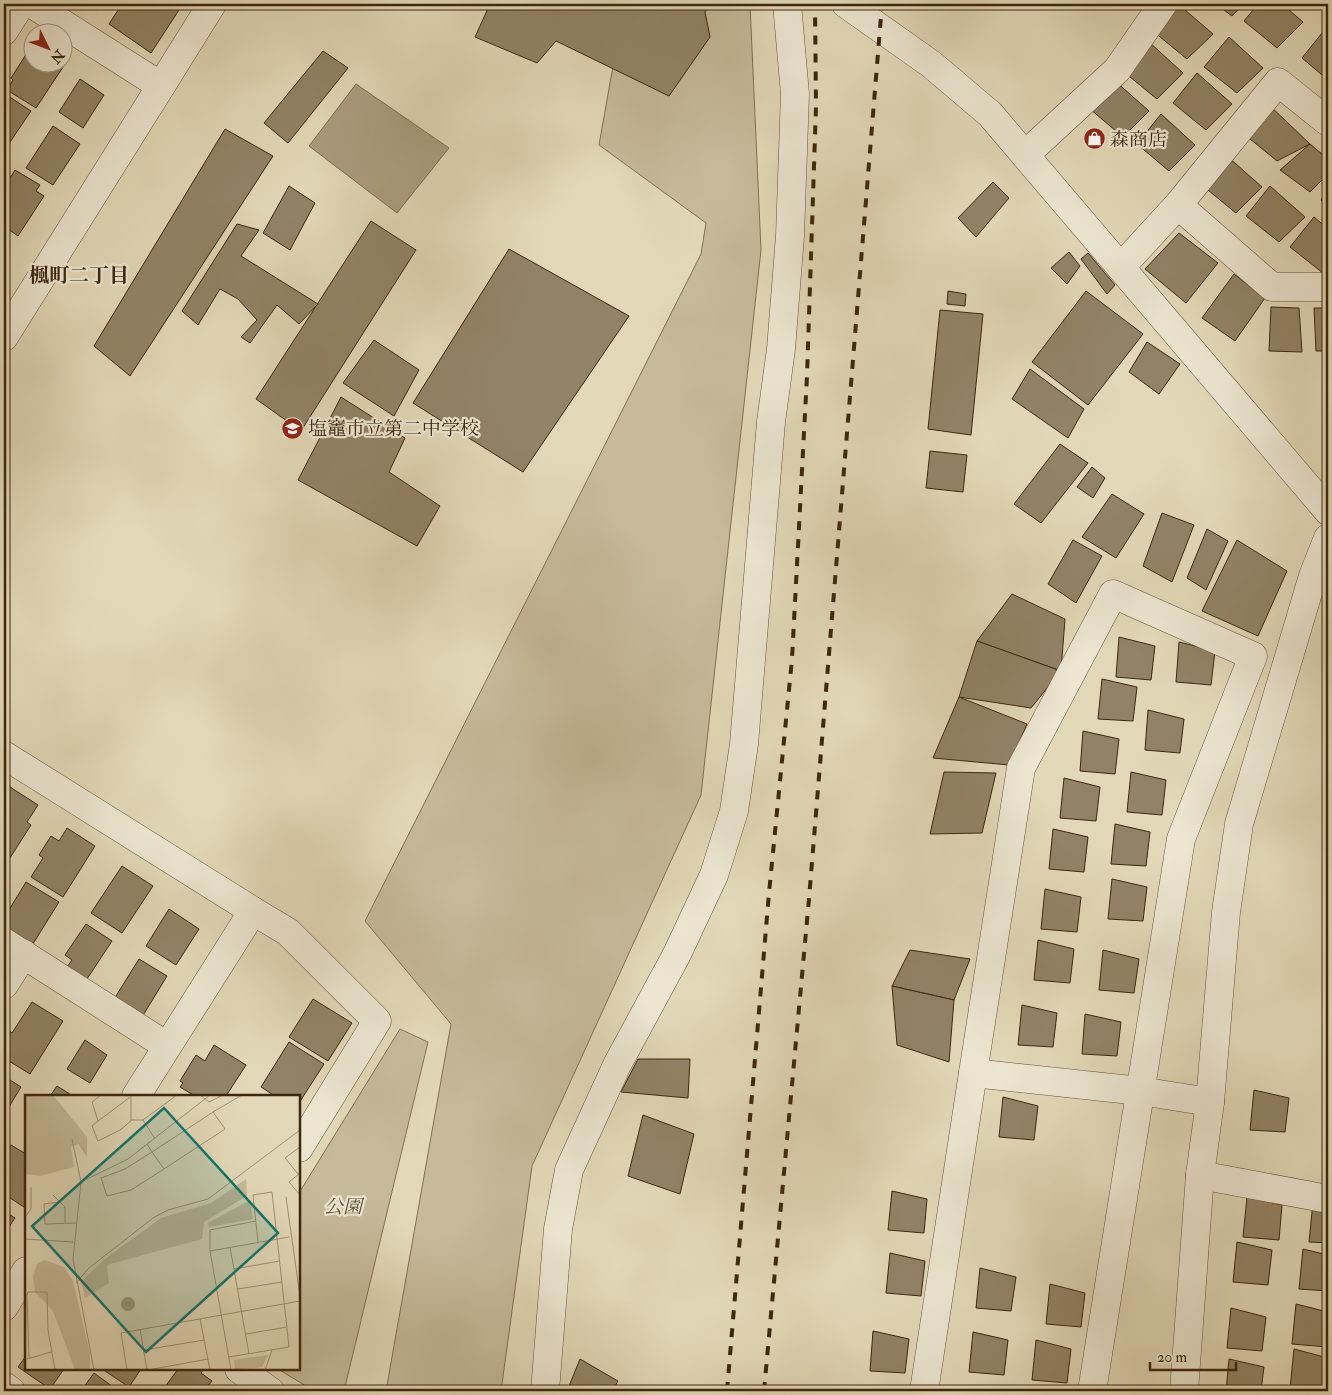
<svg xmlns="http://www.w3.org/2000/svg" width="1332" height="1395" font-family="'IM FELL Double Pica','Noto Serif JP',serif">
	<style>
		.green { fill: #c6ba9b; stroke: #817055 }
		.water { fill: #aa9c7f; stroke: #7e6d52 }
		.building { fill: #928367; stroke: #3c270f }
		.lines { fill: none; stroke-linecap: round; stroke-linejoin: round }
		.minor-casing { stroke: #665339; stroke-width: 29 }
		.tertiary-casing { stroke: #665339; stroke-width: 29 }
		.minor { stroke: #ece6d1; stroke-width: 28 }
		.tertiary { stroke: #ece6d1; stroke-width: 28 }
		.rail { stroke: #3c270f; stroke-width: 4; stroke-dasharray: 9 9; stroke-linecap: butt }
		.labels { text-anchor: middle; stroke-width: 4.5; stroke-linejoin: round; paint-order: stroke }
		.poi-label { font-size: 19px; fill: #3c270f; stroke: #ece6d1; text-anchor: start }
		.park-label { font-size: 19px; font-style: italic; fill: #5e4c32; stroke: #ece6d1 }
		.neighbourhood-label { font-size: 20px; font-weight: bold; fill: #3c270f; stroke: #ece6d1 }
		.inset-road { fill: none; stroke: #a09174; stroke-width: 1 }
		.view { fill: #0f766e; fill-opacity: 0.15; stroke: #0f766e; stroke-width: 2.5 }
		.inset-edge { fill: none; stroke: #3c270f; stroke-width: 2.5 }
	</style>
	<rect width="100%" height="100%" fill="#e2d8b8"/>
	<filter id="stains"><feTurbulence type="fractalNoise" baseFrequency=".004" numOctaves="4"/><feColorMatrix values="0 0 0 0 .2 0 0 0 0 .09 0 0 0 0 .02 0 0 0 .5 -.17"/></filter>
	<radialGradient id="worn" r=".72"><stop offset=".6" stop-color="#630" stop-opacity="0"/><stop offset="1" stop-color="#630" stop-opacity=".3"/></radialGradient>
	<g class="green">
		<path d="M624 4H750L761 250 701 795 532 1166 501 1391H386L451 1024 365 921 701 254 706 223 599 145Z"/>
		<path d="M400 1029 428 1042 344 1391H314L278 1369H299V1193Z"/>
	</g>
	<path class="water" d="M356 84 449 148 397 213 309 146Z"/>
	<g class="building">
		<path d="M87 4H101L97 10Z"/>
		<path d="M122 4H170L179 10 151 53 109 24Z"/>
		<path d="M490 4H710L705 12 710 37 669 96 556 41 537 63 475 37Z"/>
		<path d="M1178 4 1213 34 1187 59 1154 32Z"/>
		<path d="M1216 4H1244L1232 16Z"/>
		<path d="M1258 4H1282L1303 22 1277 48 1244 21Z"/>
		<path d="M1326 28 1328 31V80L1302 58Z"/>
		<path d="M1229 37 1263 68 1237 93 1204 67Z"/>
		<path d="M1149 42 1183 73 1157 99 1124 72Z"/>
		<path d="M32 45V62H62V58L67 61 36 108 7 90 13 80 11 78Z"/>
		<path d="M323 51 348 68 288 143 264 123Z"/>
		<path d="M1197 73 1232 104 1206 130 1173 103Z"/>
		<path d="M80 79 104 95 83 128 59 112Z"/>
		<path d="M1114 80 1149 111 1123 137 1090 109Z"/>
		<path d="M5 94 31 111 4 151V96Z"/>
		<path d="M1268 104 1310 144 1277 161 1244 134Z"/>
		<path d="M1161 114 1195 145 1169 171 1137 144Z"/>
		<path d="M53 126 80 144 53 185 26 168Z"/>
		<path d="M225 129 273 156 130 376 94 346Z"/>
		<path d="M1310 144 1328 159V174L1310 192 1280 170Z"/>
		<path d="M1227 156 1262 187 1236 213 1203 186Z"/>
		<path d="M15 170 40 185 36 191 44 196 18 236 4 226V188Z"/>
		<path d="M993 182 1009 198 976 237 958 218Z"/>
		<path d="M289 186 315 203 290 250 263 233Z"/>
		<path d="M1270 186 1305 217 1279 242 1246 216Z"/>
		<path d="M1328 191V206L1321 200Z"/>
		<path d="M1314 217 1328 229V268L1323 273 1290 247Z"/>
		<path d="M371 221 416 250 301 431 256 399Z"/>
		<path d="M237 224 259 230 241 256 318 304 299 324 277 305 250 343 241 337 257 320 238 299 220 289 198 325 182 311Z"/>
		<path d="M1179 233 1218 263 1186 303 1145 269Z"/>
		<path d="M509 249 629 316 523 472 413 403Z"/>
		<path d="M1069 252 1080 266 1067 284 1051 268Z"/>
		<path d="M1088 253 1115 285 1107 294 1081 259Z"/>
		<path d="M1234 274 1265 298 1235 341 1202 318Z"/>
		<path d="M948 291 966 294 965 306 947 304Z"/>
		<path d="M1086 291 1143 334 1088 405 1032 362Z"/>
		<path d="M1271 307 1299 308 1302 352 1269 351Z"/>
		<path d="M1314 308H1328V351H1316Z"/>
		<path d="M940 310 983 314 971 435 928 429Z"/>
		<path d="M374 340 419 370 394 416 343 383Z"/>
		<path d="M1147 342 1180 364 1159 394 1129 372Z"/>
		<path d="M1030 369 1084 409 1068 438 1012 399Z"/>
		<path d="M341 397 405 438 389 472 440 506 417 546 298 480Z"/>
		<path d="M1060 444 1088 463 1041 523 1014 504Z"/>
		<path d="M930 451 967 455 963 492 926 488Z"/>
		<path d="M1092 467 1105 478 1093 498 1077 487Z"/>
		<path d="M1112 494 1144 514 1116 558 1082 537Z"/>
		<path d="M1162 513 1194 525 1172 582 1143 566Z"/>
		<path d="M1207 529 1228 541 1206 590 1187 578Z"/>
		<path d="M1073 540 1102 556 1076 603 1048 584Z"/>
		<path d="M1237 540 1287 571 1258 636 1202 611Z"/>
		<path d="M1012 594 1065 619 1061 671 977 641Z"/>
		<path d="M1119 637 1155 646 1151 680 1116 677Z"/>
		<path d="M977 641 1061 671 1031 708 959 697Z"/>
		<path d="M1179 642 1215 651 1211 685 1176 682Z"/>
		<path d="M1102 679 1137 687 1133 721 1098 719Z"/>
		<path d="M959 697 1027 724 1009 765 933 758Z"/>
		<path d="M1148 710 1184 719 1180 753 1145 750Z"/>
		<path d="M1083 731 1119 739 1115 774 1080 771Z"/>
		<path d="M944 772 996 773 982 833 930 834Z"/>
		<path d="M1131 772 1166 780 1162 815 1127 812Z"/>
		<path d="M1064 778 1100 787 1096 821 1060 818Z"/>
		<path d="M10 787 38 805 27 822 31 825 8 861 4 858V797Z"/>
		<path d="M1115 824 1150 832 1146 866 1111 864Z"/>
		<path d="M67 828 95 846 63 897 31 877 43 858 39 855 51 836 59 841Z"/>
		<path d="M1053 829 1088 837 1084 872 1049 869Z"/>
		<path d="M122 866 153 886 122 933 91 913Z"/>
		<path d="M1112 879 1147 887 1143 921 1108 919Z"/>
		<path d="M26 882 59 902 26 955 4 930V918Z"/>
		<path d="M1045 889 1081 897 1077 932 1041 929Z"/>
		<path d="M169 909 199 929 176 965 146 946Z"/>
		<path d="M86 924 112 941 87 979 67 967 72 960 65 955Z"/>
		<path d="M1038 940 1074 949 1070 983 1034 980Z"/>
		<path d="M910 950 970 959 954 1000 892 986Z"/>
		<path d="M1103 950 1139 959 1134 993 1099 990Z"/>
		<path d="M139 959 167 976 139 1022 111 1004Z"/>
		<path d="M892 986 954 1000 949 1062 897 1045Z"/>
		<path d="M313 999 352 1023 328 1061 289 1037Z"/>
		<path d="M32 1002 63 1021 30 1074 4 1058V1037L8 1030 12 1033Z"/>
		<path d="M1022 1005 1057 1013 1053 1047 1018 1045Z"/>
		<path d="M1085 1014 1121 1022 1117 1056 1082 1054Z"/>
		<path d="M85 1040 107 1055 90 1083 67 1069Z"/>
		<path d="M289 1042 324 1064 299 1103V1096H275L261 1087Z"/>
		<path d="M214 1045 246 1065 226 1096H195L180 1087 183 1083 180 1081 196 1055 205 1061Z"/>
		<path d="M638 1059H690L688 1098 621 1092Z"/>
		<path d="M4 1076 21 1087 4 1115Z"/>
		<path d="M57 1086 73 1096H50Z"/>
		<path d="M1254 1090 1289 1098 1285 1132 1250 1130Z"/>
		<path d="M1003 1097 1038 1106 1034 1140 999 1137Z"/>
		<path d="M643 1115 694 1134 680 1194 628 1176Z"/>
		<path d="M11 1145 26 1154V1203L24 1207 4 1194V1157Z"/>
		<path d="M892 1191 927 1199 924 1233 888 1230Z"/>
		<path d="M1247 1197 1282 1205 1279 1240 1243 1237Z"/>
		<path d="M1313 1202 1328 1206V1243L1309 1242Z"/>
		<path d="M4 1211 15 1218 4 1234Z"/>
		<path d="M1237 1242 1272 1250 1268 1285 1233 1282Z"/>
		<path d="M1303 1249 1328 1255V1291L1299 1289Z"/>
		<path d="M890 1253 925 1261 921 1296 886 1293Z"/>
		<path d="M980 1268 1016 1277 1011 1311 976 1308Z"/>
		<path d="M1050 1284 1085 1293 1081 1327 1046 1324Z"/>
		<path d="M1296 1304 1328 1312V1347L1292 1344Z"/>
		<path d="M1231 1308 1266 1317 1262 1351 1227 1348Z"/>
		<path d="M873 1331 909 1339 905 1373 870 1371Z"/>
		<path d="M973 1332 1008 1340 1004 1375 969 1372Z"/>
		<path d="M1036 1340 1071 1349 1067 1383 1032 1380Z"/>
		<path d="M1294 1349 1328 1358 1326 1391 1290 1389Z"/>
		<path d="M26 1356V1369H64L50 1389 18 1367Z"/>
		<path d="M580 1359 618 1381 612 1391H567Z"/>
		<path d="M1229 1359 1264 1367 1261 1391H1226Z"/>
		<path d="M102 1369H141L129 1387Z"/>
		<path d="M178 1369H204L201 1373 212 1381 204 1391H162Z"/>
		<path d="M94 1373 116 1389 114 1391H81Z"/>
	</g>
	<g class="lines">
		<defs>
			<g id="minor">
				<path d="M32 4 161 86 212 4"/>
				<path d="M846 4 931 64 990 114 1328 511"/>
				<path d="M4 31 21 4"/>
				<path d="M1178 205 1272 287H1328"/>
				<path d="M1121 267 1178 205 1278 82 1328 122"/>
				<path d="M253 911 288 932 377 1021 299 1148"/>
				<path d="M4 942 167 1046"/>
				<path d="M4 985 24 954"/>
				<path d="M1200 1175 1328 1199"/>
				<path d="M239 1369 270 1391"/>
				<path d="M4 1386 11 1391"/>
				<path d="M545 1391 558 1229 569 1170 617 1065 677 954 714 875 734 811 744 744 771 422 781 349 790 236 795 94 787 4"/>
				<path d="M924 1391 973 1073"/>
				<path d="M1092 1391 1181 839 1253 656 1113 594 1021 768 973 1073 1140 1091 1210 1102"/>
				<path d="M1184 1391 1200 1175 1210 1102 1226 912 1239 824 1313 576 1328 538"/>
			</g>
			<g id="tertiary">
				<path d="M1026 154 1117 70 1163 4"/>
				<path d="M4 337 161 86"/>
				<path d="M4 755 253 911 136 1096"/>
				<path d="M4 1307 26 1271"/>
			</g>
		</defs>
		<use href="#minor" class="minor-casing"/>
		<use href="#tertiary" class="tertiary-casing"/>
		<use href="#minor" class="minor"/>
		<use href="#tertiary" class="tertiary"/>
		<g class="rail">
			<path d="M727 1391 769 893 792 659 807 376 816 106 815 4"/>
			<path d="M764 1391 809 899 882 4"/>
		</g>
	</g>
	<defs>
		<symbol id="shop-disc" viewBox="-11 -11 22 22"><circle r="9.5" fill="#8f2418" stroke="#ece6d1"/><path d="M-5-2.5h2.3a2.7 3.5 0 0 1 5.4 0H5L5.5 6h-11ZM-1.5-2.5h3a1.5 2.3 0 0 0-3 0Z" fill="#fff"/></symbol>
		<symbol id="school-disc" viewBox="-11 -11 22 22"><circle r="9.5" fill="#8f2418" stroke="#ece6d1"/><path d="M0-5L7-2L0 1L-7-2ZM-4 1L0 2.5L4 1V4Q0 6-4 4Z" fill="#fff"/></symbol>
	</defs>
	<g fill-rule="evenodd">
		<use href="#shop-disc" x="1082" y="126" width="25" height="25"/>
		<use href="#school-disc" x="280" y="416" width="25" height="25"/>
	</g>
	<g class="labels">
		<g class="poi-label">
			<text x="1110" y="146">森商店</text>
			<text x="308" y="435">塩竈市立第二中学校</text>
		</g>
		<g class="park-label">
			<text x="343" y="1213">公園</text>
		</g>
		<g class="neighbourhood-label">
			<text x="79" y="282">楓町二丁目</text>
		</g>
	</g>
	<g transform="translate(25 1095)">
		<rect width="275" height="275" fill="#e2d8b8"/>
		<path d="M0 0H28L62 42V62L53 49 46 52 49 72 15 81 0 79ZM221 84 222 101 179 127 177 144 85 169 82 171 84 188 60 203 56 187 80 164 136 123 186 108ZM225 105 228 124 184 132 183 128ZM19 165 39 172 48 186 65 259V275H50L28 216 10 197 8 182 12 169ZM243 260 237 272 210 275 209 265Z" fill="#c6ba9b"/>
		<path d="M96 209a7 7 0 1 1 14 0a7 7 0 1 1-14 0Z" fill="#aa9c7f"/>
		<path class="inset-road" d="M76 0 67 7 73 26 108 0M175 0 184 7 198 0M188 17 217 0M106 25H118L152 0M118 25 130 44M73 26 67 31 73 46 95 35 106 26V2M47 44 56 87M122 49 127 57 139 74 106 95 82 101 76 83 100 74 127 57 188 17 200 34 139 74M275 78 264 87 275 100M273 79 260 63 275 52M28 100 40 112V128M261 102 275 201M35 107 19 109 20 129 51 128M0 122 6 114V92M0 144 48 147M205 152 224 259M185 156V135L231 126M209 174 255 166M51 188 64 173 128 123 143 115 183 104 275 35M213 194 257 187M175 224 185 275M115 234 122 275M221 239 262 232M119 255 179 245M204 262 264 252 247 97 228 100 233 147M4 263 2 200 3 197H22L23 235 30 275M2 264 26 257M69 275 48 164 56 87 103 64 185 0M102 275 96 238 275 206M123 275 183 264M206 275 185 156 264 142M240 275 247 255"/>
		<path class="view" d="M139 13 253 138 121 257 7 131Z"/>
		<rect width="275" height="275" class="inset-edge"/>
	</g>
	<rect width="1332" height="1395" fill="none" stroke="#e2d8b8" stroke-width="20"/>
	<rect x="5" y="5" width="1322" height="1385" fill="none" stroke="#3c270f" stroke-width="2.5"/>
	<rect x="10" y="10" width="1312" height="1375" fill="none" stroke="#3c270f"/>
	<g transform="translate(48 48) rotate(132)"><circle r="24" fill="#ece6d1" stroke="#a69a83"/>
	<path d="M0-4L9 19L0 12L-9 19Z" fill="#8f2418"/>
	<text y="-8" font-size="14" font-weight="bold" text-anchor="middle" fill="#3c270f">N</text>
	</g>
	<path d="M1150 1362v8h86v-8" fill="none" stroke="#3c270f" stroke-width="2.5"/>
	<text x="1157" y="1362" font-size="15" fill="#3c270f" stroke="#ece6d1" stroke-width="4" paint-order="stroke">20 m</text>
	<rect width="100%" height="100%" filter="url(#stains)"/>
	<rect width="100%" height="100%" fill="url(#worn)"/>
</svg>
